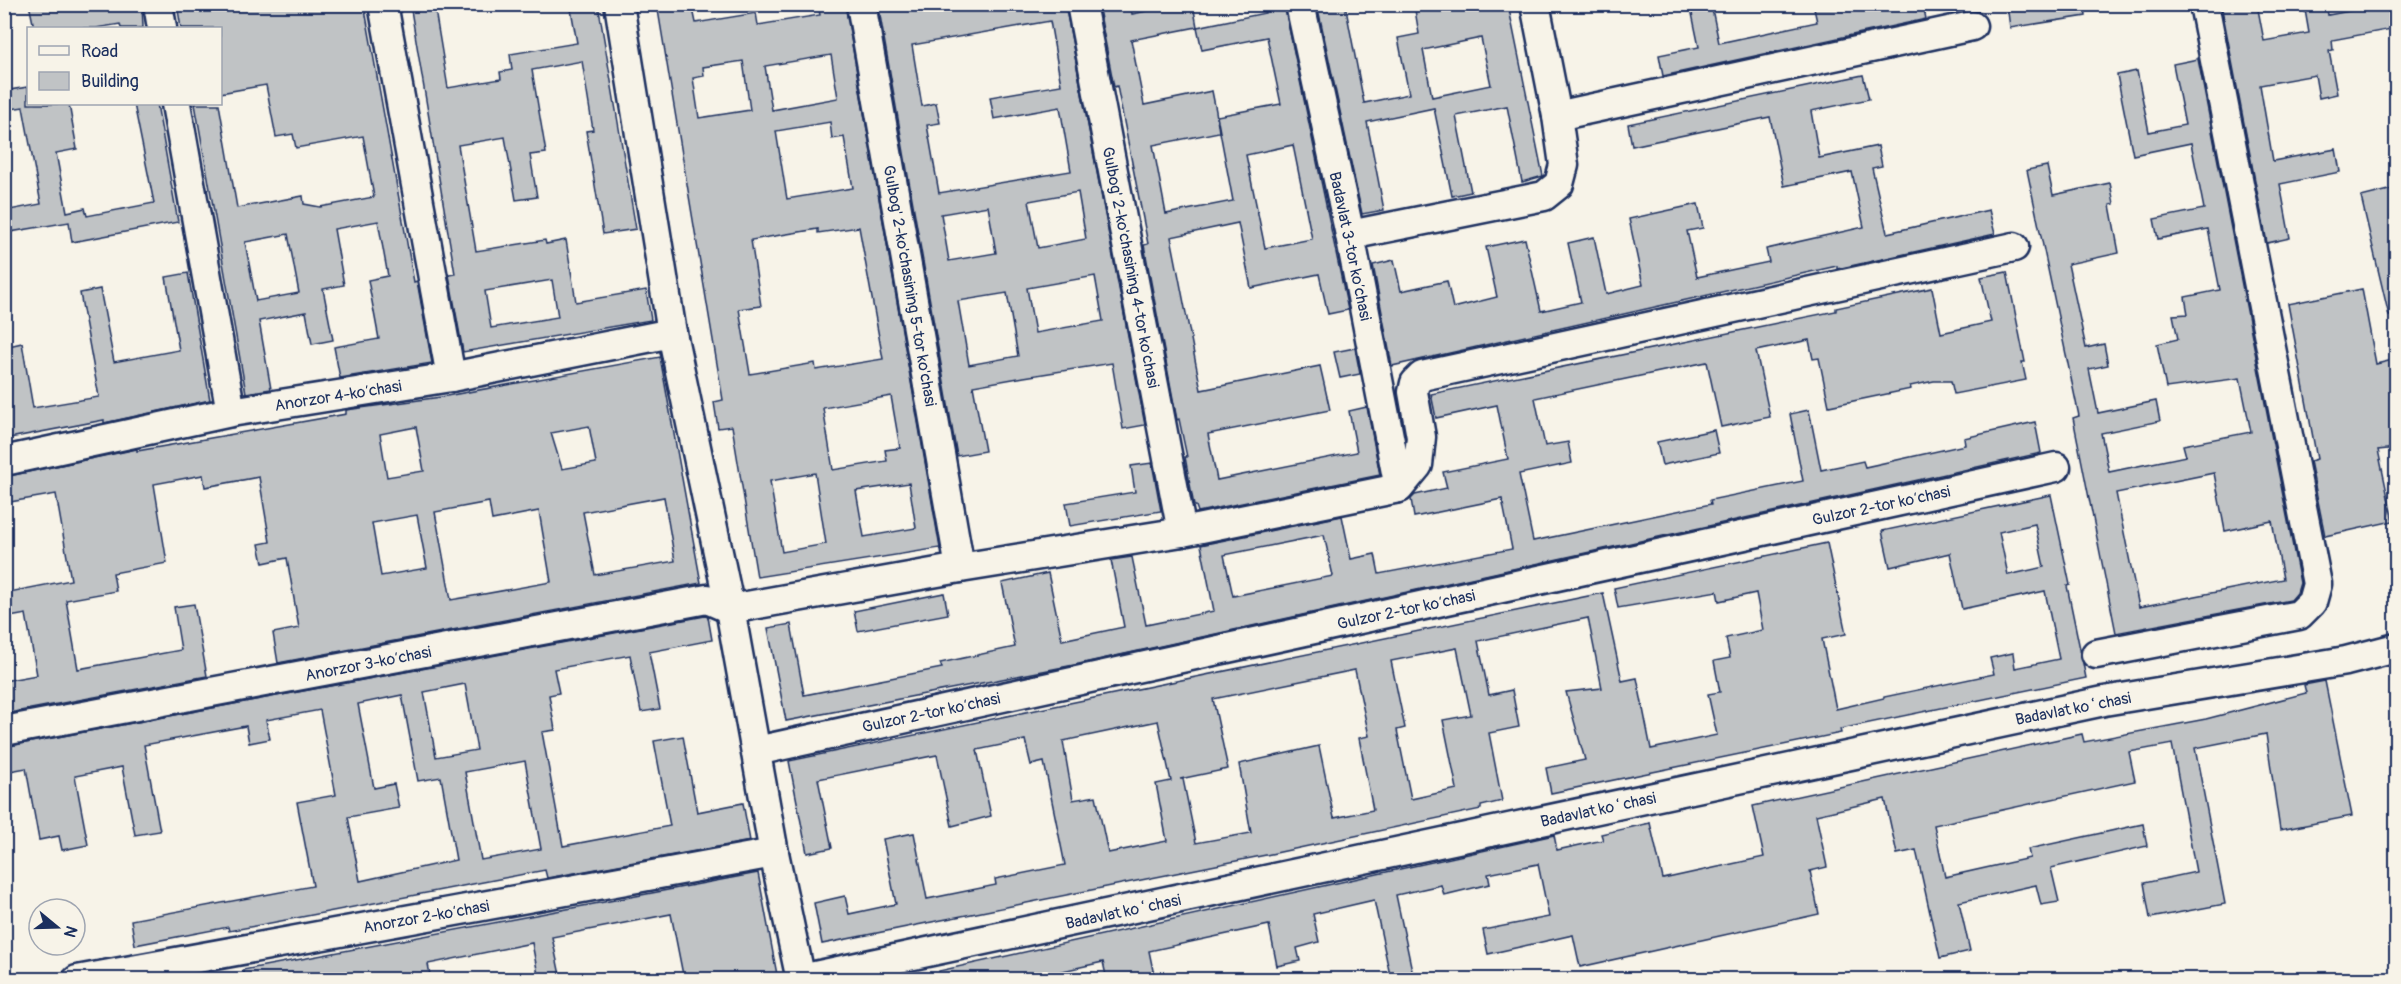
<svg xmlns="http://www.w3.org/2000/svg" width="2401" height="984" font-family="Pangolin,sans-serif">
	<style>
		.building { fill: #c0c3c5; stroke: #1b2f5e; stroke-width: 1.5; fill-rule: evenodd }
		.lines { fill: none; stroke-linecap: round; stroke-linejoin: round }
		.street-casing { stroke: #1b2f5e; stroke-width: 33 }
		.street { stroke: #f7f3e8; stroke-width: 28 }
		.labels { text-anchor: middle; stroke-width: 4.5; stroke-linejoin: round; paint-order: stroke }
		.street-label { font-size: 16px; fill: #1b2f5e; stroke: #f7f3e8 }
	</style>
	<rect width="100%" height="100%" fill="#f7f3e8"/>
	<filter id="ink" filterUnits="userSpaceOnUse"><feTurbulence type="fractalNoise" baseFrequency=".0167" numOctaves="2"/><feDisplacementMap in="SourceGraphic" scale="12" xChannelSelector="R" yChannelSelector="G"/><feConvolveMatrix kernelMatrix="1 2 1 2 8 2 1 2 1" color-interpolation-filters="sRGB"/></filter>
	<g filter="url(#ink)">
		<g class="building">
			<path d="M29 4H142L143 28H121L120 24 96 28H34Z"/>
			<path d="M177 4H364L414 282 417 281 432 363 340 378 334 347 379 339 368 280 388 276 378 221 334 229 344 285 323 289 333 340 312 344 306 312 259 321 271 389 246 393 195 104H219L237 208 303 196 304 204 320 207 374 197 363 136 296 148 293 134 276 137 266 85 220 93V28H181ZM288 234 299 293 256 301 245 242Z"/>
			<path d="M410 4H434L448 88 501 79 500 72 512 70 510 54 577 43 570 4H598L636 229 603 234 586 131 593 130 582 61 532 70 546 153 530 155 537 197 516 200 505 137 458 145 476 251 545 240 546 244 566 240 576 302 646 290 651 320 463 352 449 275 455 274ZM552 280 558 317 491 328 485 291Z"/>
			<path d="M657 4H692L696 23 756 13 758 25 820 15 818 4H845L940 548 757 577 732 426 718 428 714 402 723 400ZM831 55 838 98 772 110 765 66ZM743 61 750 110 699 118 693 78 704 76 703 67ZM830 122 832 139 844 137 853 188 787 199 776 131ZM859 227 883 359 816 370 815 363 750 374 739 309 761 306 751 240 818 229V233ZM891 396 900 448 885 450 887 461 833 470 823 408ZM815 473 826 544 782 552 770 481ZM909 483 916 528 864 537 856 491Z"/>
			<path d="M878 4H975L976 11 1011 4H1065L1145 425 1123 429 1112 363 1024 377 973 386 985 451 957 456ZM1050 21 1061 85 990 97 994 119 1060 107 1071 171 939 193 927 125 940 123 936 103 922 106 912 45ZM1078 192 1086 239 1038 248 1029 201ZM988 206 996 253 949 261 941 214ZM1095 276 1103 321 1035 333 1027 288ZM1007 293 1018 356 969 365 958 301Z"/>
			<path d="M1098 4H1130L1132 14 1180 4H1193L1197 27 1265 13 1264 4H1284L1348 310 1328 314 1319 274 1251 288 1238 223 1171 237 1201 390 1320 366 1330 410 1208 434 1217 480 1357 452 1349 411 1367 407 1380 475 1198 512 1196 506H1194L1185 457H1187L1179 419 1177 420 1144 245 1148 244 1117 86 1114 87ZM1197 27 1202 50 1267 37 1281 104 1217 116 1233 201 1166 214 1153 145 1219 132 1216 111 1212 91 1144 105 1131 40ZM1293 145 1312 239 1265 248 1246 155Z"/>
			<path d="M1317 4H1345L1364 103 1409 94 1398 38 1419 34 1414 4H1508L1543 176 1522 182 1507 106 1456 116 1471 192 1452 196 1434 108 1367 122 1384 210 1362 214ZM1481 38 1491 85 1432 97 1423 50Z"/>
			<path d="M1690 4H1711L1719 43 1817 22 1813 4H1923L1926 19 1663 76 1659 55 1699 47Z"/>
			<path d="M2007 4H2085L2086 16 2010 28Z"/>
			<path d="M2221 4H2257L2264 41 2309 33 2304 4H2326L2328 15 2386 4H2397V28L2332 40 2333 50 2329 51 2337 94 2319 98 2315 75 2260 85 2273 161 2336 149 2340 172 2280 184 2290 238 2267 243Z"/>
			<path d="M2198 59 2300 583 2297 593 2291 600 2116 633 2073 418 2079 416 2027 170 2047 166 2053 195 2110 183 2114 204 2110 205 2119 253 2068 264 2086 348 2104 344 2108 365 2089 369 2098 413 2156 401 2160 421 2101 433 2109 472 2186 456 2183 445 2251 432 2240 378 2166 388 2157 344 2178 339 2173 315 2188 314 2185 297 2220 290 2208 229 2158 239 2154 219 2204 209 2191 143 2133 155 2117 75 2137 71 2149 132 2185 125 2173 64ZM2214 473 2225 531 2272 521 2283 579 2139 607 2116 493Z"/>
			<path d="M1863 75 1869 99 1811 111 1819 158 1878 146 1882 166 1872 168 1887 233 1989 210 1995 234 1837 269V266L1392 366 1373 265 1394 260 1401 291 1447 281 1453 308 1497 297 1486 247 1525 239 1541 311 1581 302 1568 243 1594 237 1606 294 1643 285 1629 219 1698 204 1703 228 1687 231 1697 277 1769 262 1766 249 1864 227 1852 172 1784 186 1770 117 1632 146 1628 124Z"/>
			<path d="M28 87V104H69L77 149 56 153 67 212 85 208 87 216 154 203 134 104H157L178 222 72 242 69 222 4 233V211L41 204 23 107 4 110V91Z"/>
			<path d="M2397 188V215L2391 216 2397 239V316H2389L2361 197Z"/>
			<path d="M2007 272 2025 362H2022L2026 380 1954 394 1951 381H1934L1910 386 1911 389 1829 406 1819 358 1813 359 1809 340 1756 351 1770 417 1721 427 1707 362 1535 398 1545 446 1568 442 1572 463 1519 474 1533 541 1711 504 1710 500 1803 481 1790 414 1809 410 1821 470 1863 461 1865 467 1965 445 1964 438 2035 422 2041 453 1079 664 786 721 768 628 791 624 804 695 942 668 940 663 1015 647 1002 583 1030 577 1048 573 1062 640 1124 627 1111 560 1132 557 1146 625 1214 611 1201 545 1342 516 1351 559 1375 554 1379 574 1512 549 1502 499 1414 517 1411 499 1415 495 1447 488 1443 472 1508 459 1497 405 1436 418 1431 394 1836 311V308L1932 288 1941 333 1991 322 1981 277ZM1324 535 1333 576 1233 596 1224 555Z"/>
			<path d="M188 273 210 400 104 423V420L4 439V347L22 343 33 408 99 397 80 293 100 289 114 362 179 350 166 277Z"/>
			<path d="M2362 289 2376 364 2397 359V448L2378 450 2393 521 2325 536 2310 461 2317 459 2288 304Z"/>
			<path d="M1355 348 1360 374 1340 378 1334 352Z"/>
			<path d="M660 357 701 583 278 663 273 633 299 628 287 558 263 563 259 544 270 542 259 477 205 487 203 475 154 484 167 563 113 573 116 591 66 600 78 669 181 650 174 607 194 604 207 676 4 714V681L37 675 26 614 4 618V593L71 580 56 494 4 503V477L137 449V451L346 414V410L441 397ZM589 426 596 463 562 469 551 433ZM416 427 424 471 387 477 380 434ZM664 497 675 561 595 575 583 512ZM489 502 492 520 539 511 551 582 451 600 435 512ZM417 515 427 568 381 576 372 523Z"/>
			<path d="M1714 430 1719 453 1662 465 1657 442Z"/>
			<path d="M1152 463 1161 511 1070 526 1066 503 1135 492 1131 466Z"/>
			<path d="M2051 495 2070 585 2067 586 2086 678 1840 729 1841 733 1551 793 1546 768 1585 760 1566 692 1602 688 1588 618 1478 641 1489 695 1512 690 1519 727 1489 733 1502 801 1481 806V809L1271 854 822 944 814 903 845 896 849 914 896 904 883 839 914 833 927 899 996 885 995 879 1065 865 1044 762 1031 765 1025 740 977 750 991 816 952 826 937 755 818 779 832 848 807 853 789 761 1603 593 1622 681 1637 678 1651 749 1717 735 1708 694 1720 692 1714 661 1730 658 1726 638 1763 630 1756 593 1719 601 1717 591 1618 608 1614 588 1827 543 1846 634 1822 639 1836 709 1884 698V697L1994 674 1990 658 2013 653 2015 668 2059 659 2045 591 1962 609 1950 553 1890 567 1882 531ZM2035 524 2044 567 2008 575 1999 532ZM1457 648 1471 715 1443 720 1457 789 1411 799 1397 730 1405 728 1391 661ZM1355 670 1369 736 1359 738 1373 810 1334 818 1319 746 1239 764 1251 833 1196 843 1183 779H1180L1228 769 1213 699ZM1158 721 1171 781 1156 784 1167 841 1108 853 1096 796 1073 800 1063 741Z"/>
			<path d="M944 593 948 614 858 631 854 611Z"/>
			<path d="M705 616 708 617 712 640 649 652 660 709 641 712 630 655 554 669 559 693 549 695 555 730 542 732 563 846 670 826 654 741 683 736 697 812 743 803 750 841 547 878 545 870 229 931 228 927 135 945 131 920 313 886 297 802 336 795 320 710 266 720 270 739 249 743 246 726 144 745 160 831 135 835 122 767 75 776 88 845 62 850 59 836 39 840 26 768 4 772V747ZM465 684 477 750 436 757 424 692ZM402 695 418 781 441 777 456 860 360 881 348 817 399 808 394 784 374 788 358 704ZM525 761 541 849 481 860 465 772Z"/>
			<path d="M2325 681 2352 816 2280 830 2266 734 2195 748 2225 904 2150 918 2144 883 2196 872 2172 744 2129 752 2135 781 1934 825 1945 877 2030 858 2028 849 2143 824 2147 846 2051 868 2059 902 2041 905 2036 885 1959 902 1970 951 1940 958 1916 850 1897 854 1885 799 1816 815 1827 867 1810 871 1819 914 1580 967 1573 935 1488 954 1483 930 1549 917 1538 864 1488 874 1490 884 1444 895 1441 885 1396 895 1414 980H1391L1374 900 1313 914 1319 942 1297 948 1300 961 1277 966 1269 925 1149 951 1155 980H1107L1103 962 1058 972 1060 980H940L939 971 1554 835 1557 850 1603 840 1601 834 1650 823 1663 879 1764 857 1753 806 2082 734 2084 742 2206 719 2306 693 2304 685Z"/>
			<path d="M758 873 778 980H684L671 914 552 937 561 980H539L532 943 428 964 431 980H244L243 970Z"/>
		</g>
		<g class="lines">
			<defs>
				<g id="street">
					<path d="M158 4 162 28"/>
					<path d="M383 4 451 377"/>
					<path d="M619 4 672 333 730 609 774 853 801 980"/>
					<path id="s1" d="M861 4 960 568"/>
					<path id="s2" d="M1081 4 1182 532"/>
					<path d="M1300 4 1350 235 1399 488"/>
					<path d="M176 104 231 412"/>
					<path d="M1557 116 1972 26"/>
					<path d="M1350 235 1544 196 1559 184 1564 165 1557 116 1535 4"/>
					<path d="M4 461 231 412 451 377 672 333"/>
					<path d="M2096 654 2299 615 2312 602 2317 584 2204 4"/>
					<path d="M4 731 707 599 730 609 960 568 1182 532 1399 488 1418 465 1421 437 1413 392 1415 383 1422 376 2014 247"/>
					<path d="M756 751 2056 467"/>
					<path d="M801 979 2104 701 2346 661 2396 648"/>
					<path d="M77 980 774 853"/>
				</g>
			</defs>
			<use href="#street" class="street-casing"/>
			<use href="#street" class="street"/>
		</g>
	</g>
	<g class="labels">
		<g class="street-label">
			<text transform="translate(1351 246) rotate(78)" y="6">Badavlat 3-tor koʼchasi</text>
			<text dy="6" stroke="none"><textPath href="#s2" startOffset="268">Gulbog' 2-ko'chasining 4-tor ko'chasi</textPath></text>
			<text dy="6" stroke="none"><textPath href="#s1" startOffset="286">Gulbog' 2-ko'chasining 5-tor ko'chasi</textPath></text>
			<text transform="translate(338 395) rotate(-9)" y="6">Аnorzor 4-koʼchasi</text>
			<text transform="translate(1881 505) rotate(-12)" y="6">Gulzor 2-tor koʼchasi</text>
			<text transform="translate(1406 609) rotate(-12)" y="6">Gulzor 2-tor koʼchasi</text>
			<text transform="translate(368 663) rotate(-11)" y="6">Аnorzor 3-koʼchasi</text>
			<text transform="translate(2073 708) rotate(-11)" y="6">Badavlat koʻchasi</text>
			<text transform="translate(931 712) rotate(-12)" y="6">Gulzor 2-tor koʼchasi</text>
			<text transform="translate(1598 809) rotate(-12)" y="6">Badavlat koʻchasi</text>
			<text transform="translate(1123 911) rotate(-12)" y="6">Badavlat koʻchasi</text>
			<text transform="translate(426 916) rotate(-10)" y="6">Аnorzor 2-koʼchasi</text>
		</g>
	</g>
	<rect width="2401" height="984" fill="none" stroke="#f7f3e8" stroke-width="24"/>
	<rect x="12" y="12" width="2377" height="960" fill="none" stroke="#1b2f5e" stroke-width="2" filter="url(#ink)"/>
	<rect x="27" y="27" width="195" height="78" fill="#f7f3e8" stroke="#9fa5b1" stroke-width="1.5"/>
	<rect x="39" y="46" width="30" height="9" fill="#f7f3e8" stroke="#9fa5b1" stroke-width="1.5"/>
	<text x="81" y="57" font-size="18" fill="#1b2f5e">Road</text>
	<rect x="39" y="72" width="30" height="18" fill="#c0c3c5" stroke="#9fa5b1" stroke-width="1.5"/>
	<text x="81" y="87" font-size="18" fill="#1b2f5e">Building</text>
	<g transform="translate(57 927) rotate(109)"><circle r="28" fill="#f7f3e8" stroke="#9fa5b1" stroke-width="1.5"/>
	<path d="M0-4.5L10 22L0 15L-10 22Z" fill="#1b2f5e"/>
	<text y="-9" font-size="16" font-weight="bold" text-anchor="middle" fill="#1b2f5e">N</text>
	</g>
</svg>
